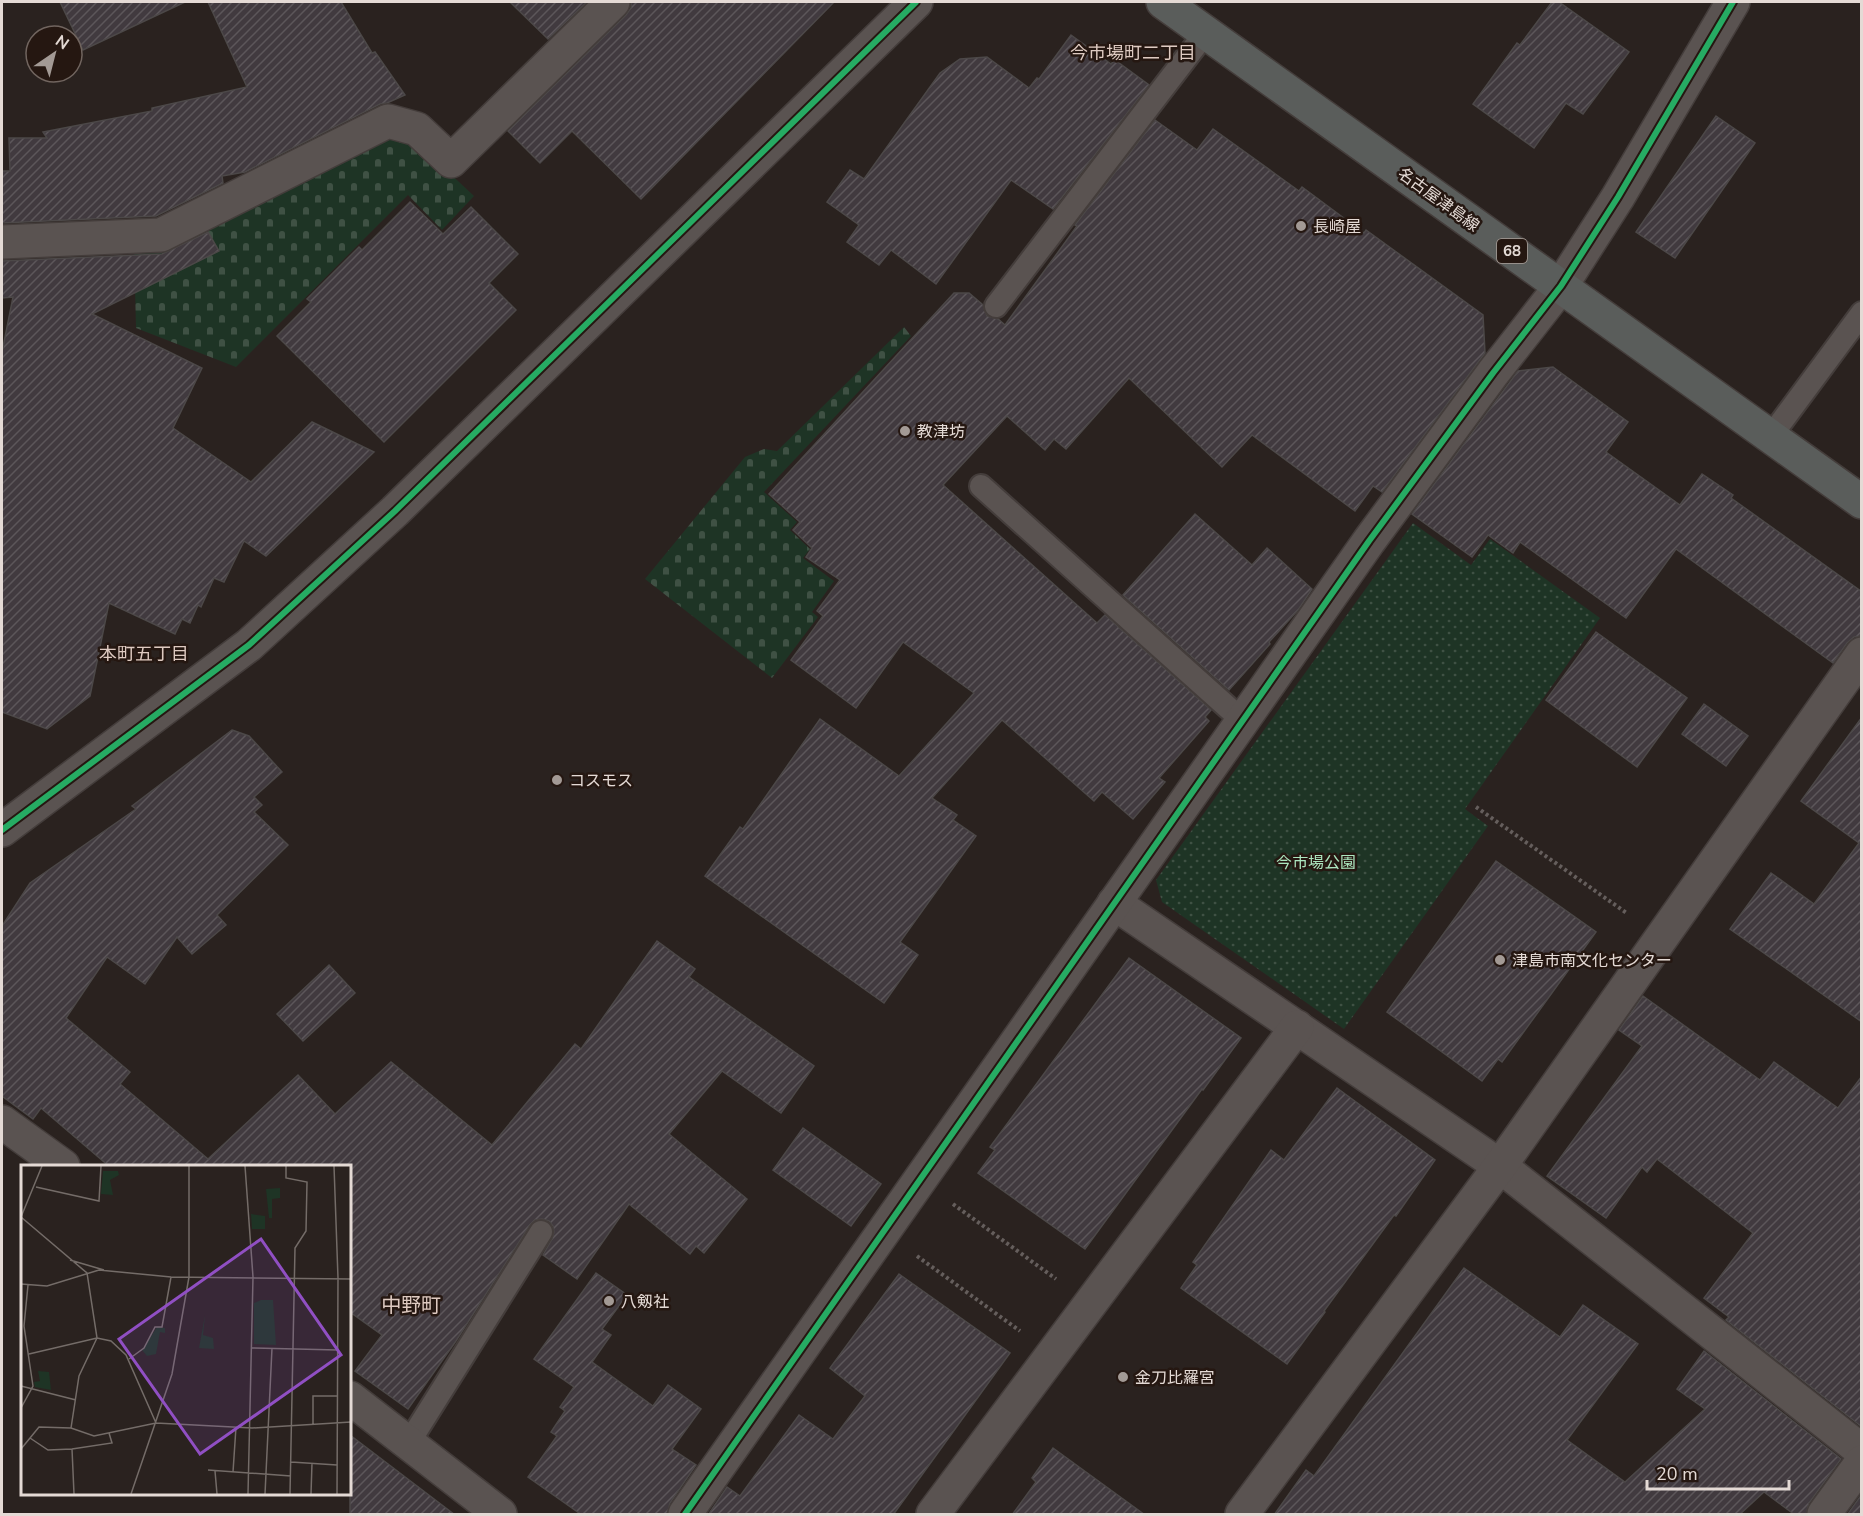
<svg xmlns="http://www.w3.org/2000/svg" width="1863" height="1516" font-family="'Nunito Sans','Noto Sans JP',sans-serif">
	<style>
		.cemetery { fill: url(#cemetery-stones) }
		.park { fill: url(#park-dots) }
		.building { fill: url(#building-hatch); stroke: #4c4848; stroke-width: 1.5 }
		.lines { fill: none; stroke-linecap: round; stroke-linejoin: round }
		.service-casing { stroke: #443d3b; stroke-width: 26 }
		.minor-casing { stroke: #443d3b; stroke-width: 36 }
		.tertiary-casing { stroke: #443d3b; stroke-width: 36 }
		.primary-casing { stroke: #443d3b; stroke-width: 36 }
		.path { stroke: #655e5c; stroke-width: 4; stroke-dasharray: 3 3; stroke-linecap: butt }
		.service { stroke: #5a5351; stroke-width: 22 }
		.minor { stroke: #5a5351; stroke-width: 33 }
		.tertiary { stroke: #5a5351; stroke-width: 33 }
		.primary { stroke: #5a5d5b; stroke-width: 33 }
		.cycleway-casing { stroke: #251711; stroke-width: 10 }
		.cycleway { stroke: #26ab63; stroke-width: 6 }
		.poi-dot { fill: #a39a95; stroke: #251711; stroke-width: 2 }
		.labels { text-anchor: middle; stroke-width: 5; stroke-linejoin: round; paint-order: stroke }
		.shield { fill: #251711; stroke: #aba09a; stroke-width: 1.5 }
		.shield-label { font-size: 15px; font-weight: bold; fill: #e4dad5 }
		.street-label { font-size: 16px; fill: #e4dad5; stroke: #251711 }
		.poi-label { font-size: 16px; fill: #e4dad5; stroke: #251711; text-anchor: start }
		.park-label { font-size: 16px; fill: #ace6bf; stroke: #251711 }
		.neighbourhood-label { font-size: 18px; fill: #decac1; stroke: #251711 }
		.quarter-label { font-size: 20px; fill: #decac1; stroke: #251711 }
		.inset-road { fill: none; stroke: #746c68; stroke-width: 1.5 }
		.view { fill: #904fc3; fill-opacity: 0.15; stroke: #904fc3; stroke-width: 3 }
		.inset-edge { fill: none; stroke: #e4dad5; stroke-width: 3 }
	</style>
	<defs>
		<pattern id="cemetery-stones" width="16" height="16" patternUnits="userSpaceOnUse" patternTransform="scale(1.5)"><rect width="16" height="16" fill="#1e3425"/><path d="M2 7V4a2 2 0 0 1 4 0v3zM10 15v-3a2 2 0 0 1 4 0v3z" fill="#3f5144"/></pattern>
		<pattern id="park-dots" width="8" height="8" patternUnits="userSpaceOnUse" patternTransform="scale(1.5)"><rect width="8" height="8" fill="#1e3425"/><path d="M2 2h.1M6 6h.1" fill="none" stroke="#3f5144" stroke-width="1.8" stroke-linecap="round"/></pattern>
		<pattern id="building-hatch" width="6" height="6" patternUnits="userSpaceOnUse" patternTransform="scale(1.5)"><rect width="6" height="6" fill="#413a3f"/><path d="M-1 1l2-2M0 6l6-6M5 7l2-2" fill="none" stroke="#5c565a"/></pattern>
	</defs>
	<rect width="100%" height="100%" fill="#2a221f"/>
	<g class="cemetery">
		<path d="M390 133 427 152 474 196 442 230 408 195 236 367 136 328 134 244Z"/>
		<path d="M904 327 911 336 764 492 797 522 790 530 810 549 803 558 834 581 812 612 818 617 772 678 645 579 745 457 764 449 777 451Z"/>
	</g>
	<path class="park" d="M1413 523 1471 565 1490 539 1600 618 1465 809 1488 826 1344 1029 1162 902 1156 880Z"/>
	<g class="building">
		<path d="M60 2H185L83 50Z"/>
		<path d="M208 2H341L372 53 375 52 405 95 387 103 380 104 245 172 222 176 223 183 156 216 2 223V171H10L9 138H47L43 132 152 111V108L247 87Z"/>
		<path d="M510 2H587L548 39Z"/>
		<path d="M631 2H834L641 199 572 131 540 163 508 131 626 15 631 8Z"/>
		<path d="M1552 2H1559L1629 52 1583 114 1566 103 1534 148 1473 104 1517 43 1520 45Z"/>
		<path d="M1071 35 1111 64 1115 60 1149 85 1053 209 1011 180 936 284 891 250 879 265 847 242 859 225 827 202 850 170 864 179 940 73 960 59 987 57 1029 88 1037 78 1039 79Z"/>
		<path d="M1716 116 1755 143 1675 258 1636 232Z"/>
		<path d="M1155 120 1197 150 1213 129 1299 191 1302 187 1364 233 1366 230 1483 315 1485 353 1382 492 1373 486 1355 511 1252 435 1222 467 1129 378 1066 449 1054 439 1045 450 1007 416 943 485 1097 623 1105 615 1211 710 1205 717 1209 721 1159 778 1165 782 1133 819 1102 792 1094 801 1002 720 932 798 957 815 953 820 976 836 900 942 918 955 884 1003 705 876 740 827 743 829 820 719 899 776 974 693 903 642 856 708 791 660 823 616 817 611 840 580 806 557 812 548 793 530 800 522 769 494 954 293H969L983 305 987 316 998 319 1005 325 1077 226 1075 225Z"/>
		<path d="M410 202 443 234 471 207 518 254 489 283 516 310 384 442 277 336 311 302 307 299 359 247 362 250Z"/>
		<path d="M208 232 219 251 92 314 202 368 173 428 251 482 312 422 374 452 266 556 244 541 224 582 214 578 201 607 198 605 190 623 182 619 175 634 109 603 90 696 47 729 2 712V352L13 297 2 298V261L162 254Z"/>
		<path d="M1553 367 1628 422 1606 452 1680 505 1702 474 1733 495 1731 498 1862 592V636L1854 637 1847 643 1833 663 1676 549 1626 618 1520 542 1513 553 1488 535 1472 557 1412 514 1518 371Z"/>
		<path d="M1195 514 1252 565 1267 548 1312 589 1298 610 1269 642 1270 644 1229 690 1123 595Z"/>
		<path d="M1596 632 1687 698 1637 767 1546 700Z"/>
		<path d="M1704 704 1748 736 1726 766 1682 734Z"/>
		<path d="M1862 717V1022L1730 929 1771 873 1814 904 1859 843 1801 801Z"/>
		<path d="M232 730 249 736 282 772 254 797 262 805 254 812 288 845 217 915 226 925 192 954 177 937 145 984 107 957 66 1018 130 1072 120 1084 208 1159 298 1075 335 1114 391 1062 492 1145 575 1044 581 1049 657 941 695 969 689 977 814 1066 781 1113 722 1071 669 1134 747 1199 704 1253 696 1246 690 1254 629 1204 577 1279 543 1255 552 1239 554 1232 553 1226 549 1221 542 1219 535 1220 530 1225 456 1341 408 1409 355 1371 382 1335 350 1312V1167H110L41 1108 33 1119 2 1096V926L30 883 136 809 132 806Z"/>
		<path d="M1496 861 1596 932 1502 1062 1498 1059 1482 1081 1387 1012Z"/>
		<path d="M1129 958 1241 1038 1203 1090 1202 1089 1085 1249 978 1173 995 1150 990 1147Z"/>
		<path d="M329 965 355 993 303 1041 277 1014Z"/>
		<path d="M1643 996 1760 1080 1774 1062 1838 1108 1862 1076V1427L1726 1320 1729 1317 1704 1298 1753 1233 1657 1159 1647 1172 1642 1167 1606 1218 1547 1176 1642 1046 1619 1030Z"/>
		<path d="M1337 1088 1435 1160 1396 1216 1394 1215 1324 1311 1325 1312 1287 1364 1181 1288 1197 1265 1193 1262 1271 1150 1284 1160Z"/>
		<path d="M803 1128 881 1184 851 1226 773 1170Z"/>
		<path d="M1464 1268 1560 1337 1583 1305 1638 1344 1567 1440 1625 1482 1705 1409 1677 1389 1704 1351 1841 1459 1809 1503 1806 1515H1795L1764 1492 1739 1515H1274L1306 1470 1314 1476Z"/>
		<path d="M596 1273 627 1295 602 1329 611 1335 592 1362 653 1406 668 1385 701 1409 672 1449 696 1465 670 1503 667 1515H582L528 1477 557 1436 551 1432 565 1411 560 1407 574 1387 534 1359Z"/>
		<path d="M899 1274 1010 1353 893 1515H708L727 1487 740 1496 799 1415 833 1439 865 1396 830 1368Z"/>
		<path d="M350 1435 455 1515H350Z"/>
		<path d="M1053 1448 1145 1515H1012L1036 1482 1032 1478Z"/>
		<path d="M1862 1494V1515H1847Z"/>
	</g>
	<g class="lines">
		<defs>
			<g id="service">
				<path d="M996 306 1206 32"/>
				<path d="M1771 436 1862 313"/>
				<path d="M981 486 1243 721"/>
				<path d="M408 1444 541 1232"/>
			</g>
			<g id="minor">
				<path d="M2 242 161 235 388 121 417 129 451 161 613 2"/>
				<path d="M1114 903 1500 1166 1862 1451"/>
				<path d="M2 1122 63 1166"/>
				<path d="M350 1398 500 1514"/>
				<path d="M685 1514 1369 541 1493 373 1561 286 1618 197 1733 2"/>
				<path d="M933 1514 1297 1027"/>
				<path d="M1242 1514 1500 1166 1862 654"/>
				<path d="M1824 1514 1862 1462"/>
			</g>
			<path id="tertiary" d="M2 830 249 645 395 511 916 2"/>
			<path id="primary" d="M1163 2 1862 502"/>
		</defs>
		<use href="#service" class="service-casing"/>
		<use href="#minor" class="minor-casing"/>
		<use href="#tertiary" class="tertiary-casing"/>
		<use href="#primary" class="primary-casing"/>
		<g class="path">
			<path d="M1476 807 1628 914"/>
			<path d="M953 1204 1056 1279"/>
			<path d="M917 1256 1020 1331"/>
		</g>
		<use href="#service" class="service"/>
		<use href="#minor" class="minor"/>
		<use href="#tertiary" class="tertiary"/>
		<use href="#primary" class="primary"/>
		<defs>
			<g id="cycleway">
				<path d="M2 830 249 645 395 511 916 2"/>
				<path d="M685 1514 1369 541 1493 373 1561 286 1618 197 1733 2"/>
			</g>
		</defs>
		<use href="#cycleway" class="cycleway-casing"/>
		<use href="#cycleway" class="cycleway"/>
	</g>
	<g class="poi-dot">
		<circle cx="1301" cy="226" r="6"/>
		<circle cx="905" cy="431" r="6"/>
		<circle cx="557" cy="780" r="6"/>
		<circle cx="1500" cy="960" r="6"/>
		<circle cx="609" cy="1301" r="6"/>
		<circle cx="1123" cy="1377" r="6"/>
	</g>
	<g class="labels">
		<rect class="shield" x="1497" y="239" width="30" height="24" rx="4.5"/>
		<g class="shield-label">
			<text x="1512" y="256">68</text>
		</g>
		<g class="street-label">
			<text transform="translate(1439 199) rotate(36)" y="6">名古屋津島線</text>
		</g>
		<g class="poi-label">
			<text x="1313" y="232">長崎屋</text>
			<text x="917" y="437">教津坊</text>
			<text x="569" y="786">コスモス</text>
			<text x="1512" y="966">津島市南文化センター</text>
			<text x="621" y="1307">八剱社</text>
			<text x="1135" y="1383">金刀比羅宮</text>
		</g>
		<g class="park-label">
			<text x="1316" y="868">今市場公園</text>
		</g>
		<g class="neighbourhood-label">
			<text x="1133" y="59">今市場町二丁目</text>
			<text x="144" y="660">本町五丁目</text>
		</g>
		<g class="quarter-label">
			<text x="411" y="1312">中野町</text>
		</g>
	</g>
	<g transform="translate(21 1165)">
		<rect width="330" height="330" fill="#2a221f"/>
		<path d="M82 6H97L98 10 89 15 92 30 80 29ZM259 23V33L251 34V53H248L245 24ZM230 49 244 51V64H231ZM184 150 182 170 192 173 193 184 178 183ZM136 162 144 163V168L139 167 135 189 126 191 121 185ZM17 206 28 207 30 225 14 222 13 217 19 216Z" fill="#1e3425"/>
		<path d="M240 135H252L255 180 233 179V138Z" fill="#1e3425"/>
		<path class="inset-road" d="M224 1 232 112 227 329M265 1V13L286 17 285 66 274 83 269 329M313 1 317 113M15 22 78 36 80 1M0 52 66 108 76 173 58 211 50 263M0 52 21 1M49 95 83 105M168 112V1M0 119 26 121 78 105 150 112 330 114M231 183 317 185M8 189 76 173 90 176 105 190 135 258M108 194 123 183 134 162H141L150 112M0 221 55 235M0 243 12 221 3 161 7 120M292 260V231H317M9 273 27 285 51 284 91 278 88 268M0 284 18 262 50 263 73 271 135 258 231 263 330 257M51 284 53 329M270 297 316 300M187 305 270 311M194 306 196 329M212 307 215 262M110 329 151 209 168 112M244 329 251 183M290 329 291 298M316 329 317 113"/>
		<path class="view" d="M240 74 320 190 179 289 98 174Z"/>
		<rect width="330" height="330" class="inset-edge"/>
	</g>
	<rect width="1863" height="1516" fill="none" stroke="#e4dad5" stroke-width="6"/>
	<g transform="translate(54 54) rotate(35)"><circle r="28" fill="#251711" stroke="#71655f" stroke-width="1.5"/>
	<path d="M0-4.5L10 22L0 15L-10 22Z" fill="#a39a95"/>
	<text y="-9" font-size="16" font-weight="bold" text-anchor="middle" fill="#e4dad5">N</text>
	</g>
	<path d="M1647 1480v9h142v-9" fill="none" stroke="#e4dad5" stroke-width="3"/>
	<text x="1656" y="1480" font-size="18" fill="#e4dad5" stroke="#251711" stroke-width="4.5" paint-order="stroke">20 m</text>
</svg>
